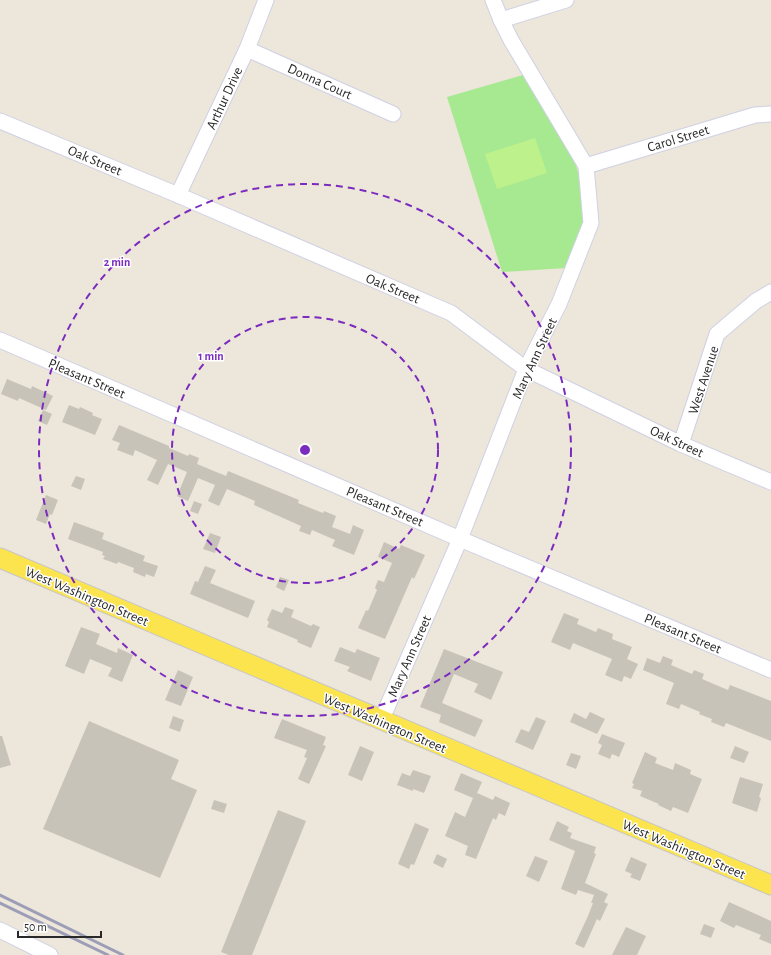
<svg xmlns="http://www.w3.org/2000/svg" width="771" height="955" font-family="'Alegreya Sans',sans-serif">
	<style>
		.green { fill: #a7e991 }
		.pitch { fill: #bdf18c }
		.building { fill: #c8c3b9 }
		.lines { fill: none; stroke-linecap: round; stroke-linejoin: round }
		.minor-casing { stroke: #cfd1e4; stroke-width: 17 }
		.major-casing { stroke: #c7c7c7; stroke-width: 21 }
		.minor { stroke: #fff; stroke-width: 15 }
		.major { stroke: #fce44f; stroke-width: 19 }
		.rail { stroke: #9c9db6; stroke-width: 3 }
		.ring { fill: none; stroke: #7b2cbf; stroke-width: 2; stroke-dasharray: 7 5 }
		.labels { text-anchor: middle; stroke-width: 3; stroke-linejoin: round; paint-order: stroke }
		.street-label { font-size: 14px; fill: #292929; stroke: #fff }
		.centre { fill: #7b2cbf; stroke: #fff; stroke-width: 2 }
		.ring-label { font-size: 12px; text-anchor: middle; font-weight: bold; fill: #7b2cbf; stroke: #fff; stroke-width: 3; stroke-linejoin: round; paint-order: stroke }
	</style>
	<rect width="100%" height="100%" fill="#ede6da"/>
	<path class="green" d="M523 75 574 159 582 186 585 220 566 268 502 272 447 97Z"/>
	<path class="pitch" d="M535 138 547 173 497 189 485 154Z"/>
	<g class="building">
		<path d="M7 379 31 389 32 386 53 396 46 410 19 398 18 401 1 394Z"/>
		<path d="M69 405 79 409 80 407 93 413 92 415 102 419 95 435 62 422Z"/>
		<path d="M43 410 52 414 47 425 38 421Z"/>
		<path d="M119 425 169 446V448L188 456 189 454 199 458 197 464 226 476 228 471 299 500 298 503 323 513 324 511 336 516 332 527 350 534 353 525 364 530 354 555 332 546 335 540 312 530 310 535 299 531 301 526 254 505 255 501 227 489 219 506 208 501 215 485 198 478 188 501 177 496 187 472 168 464 158 485 147 480 157 460 135 450 133 456 117 450 120 443 112 440Z"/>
		<path d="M76 476 85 479 81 490 71 486Z"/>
		<path d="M46 495 58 500 52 515 50 514 46 524 36 520Z"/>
		<path d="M194 501 202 504 198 514 190 511Z"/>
		<path d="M74 522 104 533 102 539 145 556 143 561 158 566 154 577 146 574 145 577 133 572 134 568 118 562 117 564 103 559 105 556 102 555 103 552 68 539Z"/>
		<path d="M210 533 221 537 215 553 203 549Z"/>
		<path d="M384 542 399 549 401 545 425 555 414 579 412 577 385 639 358 628 366 610 368 611 377 590 375 588 378 580 384 582 392 563 378 557Z"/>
		<path d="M205 566 216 570 210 583 255 601 248 618 190 594 195 581 198 582Z"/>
		<path d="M280 577 289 580 284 591 276 587Z"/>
		<path d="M285 607 294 610 291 617 311 626 313 624 320 627 311 648 297 642 298 640 267 627 269 622 267 620 272 609 282 613Z"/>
		<path d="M564 613 579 619 577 624 596 632 598 628 613 634 612 639 632 647 627 659 638 664 631 679 624 676 622 682 605 675 612 659 573 643 570 650 551 642Z"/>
		<path d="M81 627 100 634 96 644 117 653 118 648 133 655 122 682 108 676 112 668 90 659 84 674 65 666Z"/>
		<path d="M340 647 355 653 357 649 380 658 371 681 347 671 350 667 334 661Z"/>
		<path d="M444 649 503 672 491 700 474 692 478 684 454 674 442 703 483 720 475 737 439 722 441 715 420 707Z"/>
		<path d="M663 656 673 660 671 665 692 674 694 670 704 674 702 679 728 690 730 685 771 701V741L726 723 724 727 711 722 712 719 699 714 700 712 681 704 679 709 666 704 674 683 643 670 647 658 660 663Z"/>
		<path d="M178 670 193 677 181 706 165 700Z"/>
		<path d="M590 712 605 719 597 734 570 722 574 713 586 719Z"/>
		<path d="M173 716 184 720 180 732 169 728Z"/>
		<path d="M536 717 546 721 533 750 515 742 521 729 529 732Z"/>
		<path d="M282 719 326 737 323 745 326 746 309 784 298 779 307 758 304 757 307 750 274 738Z"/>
		<path d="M89 721 179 760 171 779 197 790 160 878 43 829Z"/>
		<path d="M602 734 625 743 619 757 612 754 610 759 598 754 602 745 598 743Z"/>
		<path d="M0 736H2L11 765 0 768Z"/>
		<path d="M360 746 374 752 362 781 348 775Z"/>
		<path d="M735 746 749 752 744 763 730 758Z"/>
		<path d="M645 752 657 758 655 763 673 770 675 763 691 770 690 774 702 779 688 813 673 807 671 811 658 805 659 804 640 796 642 791 632 788 634 784 632 783Z"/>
		<path d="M571 753 581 756 576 769 566 765Z"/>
		<path d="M413 770 431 776 424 793 413 789V791L397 785 402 773 410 776Z"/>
		<path d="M461 773 482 782 477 793 493 800 495 796 510 803 505 816 499 813 496 820 493 818 476 859 465 855 468 846 445 836 455 812 465 817 473 798 454 790Z"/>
		<path d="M740 777 763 784 759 797 761 798 757 812 732 803Z"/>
		<path d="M214 800 227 804 224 813 211 809Z"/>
		<path d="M278 810 306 821 252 955H229L221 952Z"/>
		<path d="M557 821 569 827 567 831 572 833 570 838 596 847 594 853 596 854 585 883 608 894 604 902 608 904 600 921 597 919 584 948 575 944 588 916 593 903H591L594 895 578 890 576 895 561 889 575 851 549 840Z"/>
		<path d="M415 823 429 829 414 865 411 864 409 869 398 864Z"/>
		<path d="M437 854 447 859 443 868 433 863Z"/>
		<path d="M535 856 548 861 539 882 526 876Z"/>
		<path d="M631 857 647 864 640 881 630 877 632 874 625 871Z"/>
		<path d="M729 902 771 921V944L759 939 761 935 736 925 734 928 720 921Z"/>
		<path d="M704 924 715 928 711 938 700 934Z"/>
		<path d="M626 927 646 936 637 955H612Z"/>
	</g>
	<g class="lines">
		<defs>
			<g id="minor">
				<path d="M501 20 566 0"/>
				<path d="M247 49 393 114"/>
				<path d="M0 121 178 195 451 313 526 369 681 444 771 482"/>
				<path d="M586 166 755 115 771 114"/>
				<path d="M178 195 247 49 266 0"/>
				<path d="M0 340 460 539 771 670"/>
				<path d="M681 444 717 334 756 301 771 292"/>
				<path d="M381 721 460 539 526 369 559 304 591 223 586 166 511 40 501 20 493 0"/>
				<path d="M0 930 50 955"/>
			</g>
			<path id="major" d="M0 558 771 885"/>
		</defs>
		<use href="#minor" class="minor-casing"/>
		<use href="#major" class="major-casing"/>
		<use href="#minor" class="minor"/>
		<use href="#major" class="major"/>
		<g class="rail">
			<path d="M0 895 123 955"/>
			<path d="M0 903 108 955"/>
		</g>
	</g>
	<g class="ring">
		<circle cx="305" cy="450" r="133"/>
		<circle cx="305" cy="450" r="266"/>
	</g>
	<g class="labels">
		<g class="street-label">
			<text transform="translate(320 81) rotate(24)" y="5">Donna Court</text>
			<text transform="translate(224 98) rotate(-65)" y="5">Arthur Drive</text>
			<text transform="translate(678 138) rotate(-17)" y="5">Carol Street</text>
			<text transform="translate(95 160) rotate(23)" y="5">Oak Street</text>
			<text transform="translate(393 288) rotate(23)" y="5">Oak Street</text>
			<text transform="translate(534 358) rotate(-65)" y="5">Mary Ann Street</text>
			<text transform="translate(87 378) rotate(23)" y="5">Pleasant Street</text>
			<text transform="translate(703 380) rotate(-72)" y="5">West Avenue</text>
			<text transform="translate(677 441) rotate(25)" y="5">Oak Street</text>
			<text transform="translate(385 506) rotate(23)" y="5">Pleasant Street</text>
			<text transform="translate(87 596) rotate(23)" y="5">West Washington Street</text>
			<text transform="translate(683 633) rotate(23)" y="5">Pleasant Street</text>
			<text transform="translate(409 656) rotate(-66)" y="5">Mary Ann Street</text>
			<text transform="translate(385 723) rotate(23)" y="5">West Washington Street</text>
			<text transform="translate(684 849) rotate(23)" y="5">West Washington Street</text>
		</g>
	</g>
	<circle cx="305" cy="450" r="6" class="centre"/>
	<g class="ring-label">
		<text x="117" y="266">2 min</text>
		<text x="211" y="360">1 min</text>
	</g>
	<path d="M18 931v6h83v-6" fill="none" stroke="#292929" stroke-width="2"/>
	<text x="24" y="931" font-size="12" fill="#292929" stroke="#ffffff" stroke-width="3" paint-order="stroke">50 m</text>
</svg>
